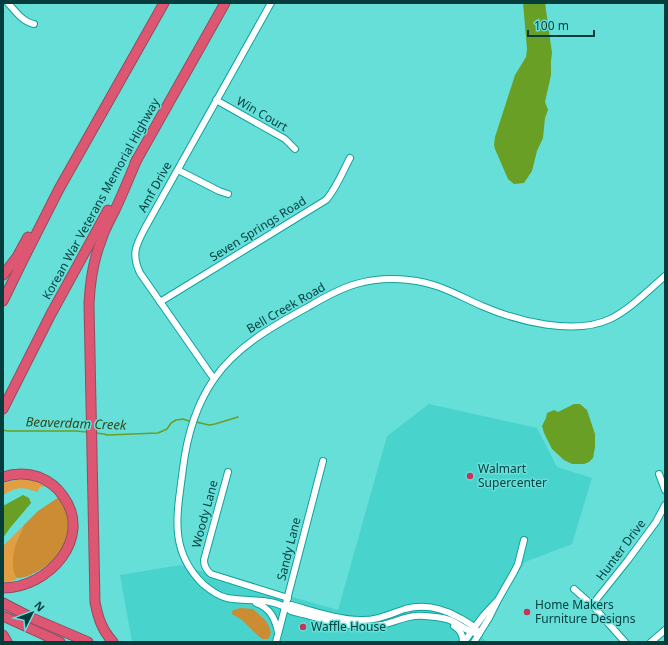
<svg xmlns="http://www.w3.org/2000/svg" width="668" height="645" font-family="'Noto Sans',sans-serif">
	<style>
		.built { fill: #49d3cd }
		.green { fill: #e19e43 }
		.forest { fill: #cc8c34 }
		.water { fill: #699f25 }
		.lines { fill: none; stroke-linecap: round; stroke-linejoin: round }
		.stream { stroke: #699f25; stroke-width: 1.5 }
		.minor-casing { stroke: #0fa29d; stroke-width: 8 }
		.highway-casing { stroke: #914e5f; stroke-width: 11 }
		.minor { stroke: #fff; stroke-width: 6 }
		.highway { stroke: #dd5772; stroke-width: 9 }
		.poi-dot { fill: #c43558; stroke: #66dfd9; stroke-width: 1.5 }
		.labels { text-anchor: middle; stroke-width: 3; stroke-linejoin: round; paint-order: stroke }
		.street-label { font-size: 12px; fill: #043d3b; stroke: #66dfd9 }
		.poi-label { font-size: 12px; fill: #043d3b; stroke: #66dfd9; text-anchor: start }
		.water-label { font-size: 13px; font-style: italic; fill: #32481a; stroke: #66dfd9 }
	</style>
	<rect width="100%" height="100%" fill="#66dfd9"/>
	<path class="built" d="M429 404 537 428 557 467 592 478 572 544 525 562 476 634 488 642H132L120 575 180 565 338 610 387 436Z"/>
	<g class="green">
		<path d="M22 479 34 481 46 486 40 487 37 492C22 486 16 487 3 495V484L6 482Z"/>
		<path d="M24 525 15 546V575L17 578C13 582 9 583 3 582V546Z"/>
	</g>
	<g class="forest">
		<path d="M59 497C76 523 68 551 43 568 35 573 26 578 17 578L15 575 13 568V558L15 546 24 525 38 511Z"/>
		<path d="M241 608 253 609 265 620 269 626 271 633 268 639H262L255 633 242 620 232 614V611L236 609Z"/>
	</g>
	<g class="water">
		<path d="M523 3H545L552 53 551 61V75L545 102 548 110 545 118 543 138 537 151 532 171 524 183 514 184 508 179 495 149 494 145 495 137 515 75 526 57 527 49Z"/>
		<path d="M574 404H580L587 410 595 434V447L593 458 589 462 584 464H572L564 460 552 449 544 433 542 426 546 418 547 413 554 410 558 412Z"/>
		<path d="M23 495 29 498 31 503 10 528 3 538V506Z"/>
	</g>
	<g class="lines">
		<g class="stream">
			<path d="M196 422 209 425 215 424 238 417"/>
			<path d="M3 430 7 431H75L87 432"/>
			<path d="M95 433 104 434 107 435 158 433 167 429 171 423 176 420 183 419 192 422"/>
		</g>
		<defs>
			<g id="minor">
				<path d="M8 3C15 11 23 22 34 24"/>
				<path d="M216 100 285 139 295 149"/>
				<path d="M178 170 219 191 228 194"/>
				<path d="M160 302 326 200C336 189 343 171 350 158"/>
				<path d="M214 379 140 273C131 254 136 245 145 228L271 3"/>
				<path d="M228 472 204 560C204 566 206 570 211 574L288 598"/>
				<path d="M659 474 665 490"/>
				<path d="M574 589 592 605 625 642"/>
				<path d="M256 603C270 608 275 618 278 632"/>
				<path d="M592 605 628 560 656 522 665 505"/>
				<path d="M286 607 291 605C313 611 339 620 360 620 376 621 390 614 405 609 423 604 442 608 458 617 467 622 474 625 479 634"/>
				<path d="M454 626C461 630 463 635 463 642"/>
				<path d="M479 634C468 632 462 626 452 621 444 617 434 617 425 616 404 614 391 626 372 626 344 628 317 617 291 611 274 597 247 602 227 598 218 596 210 590 203 584 167 549 178 511 183 468 187 436 196 405 214 379 237 346 273 326 308 307 323 298 339 289 356 284 373 279 391 278 409 280 438 283 457 295 482 306 517 321 574 336 610 319 629 310 649 290 665 276"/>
				<path d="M276 642 323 461"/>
				<path d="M464 642 483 616 496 602"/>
				<path d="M474 642 489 618 498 600 514 572 518 564 524 540"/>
				<path d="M651 642 665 630"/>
			</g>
			<g id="highway">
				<path d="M135 163 225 3"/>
				<path d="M3 275 17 257 28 237"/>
				<path d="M3 301 22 262 59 189 164 3"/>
				<path d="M3 409 51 314 108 210"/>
				<path d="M3 477C15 473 27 473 39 477 49 481 57 487 63 496 94 538 48 588 3 588"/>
				<path d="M3 603 32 618 88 642"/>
				<path d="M3 616 60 642"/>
				<path d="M3 635 7 642"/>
				<path d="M113 642C102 630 98 618 95 602L89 304C90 282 93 261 101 241 104 230 110 220 115 210 123 193 130 176 137 159"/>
			</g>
		</defs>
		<use href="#minor" class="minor-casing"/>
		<use href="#highway" class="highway-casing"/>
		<use href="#minor" class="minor"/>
		<use href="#highway" class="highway"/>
	</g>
	<g class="poi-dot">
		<circle cx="470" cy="476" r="4"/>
		<circle cx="527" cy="612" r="4"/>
		<circle cx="303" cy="627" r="4"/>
	</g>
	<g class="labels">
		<g class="street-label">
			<text transform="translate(262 114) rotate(30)" y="4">Win Court</text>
			<text transform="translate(155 187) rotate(-61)" y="4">Amf Drive</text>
			<text transform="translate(101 199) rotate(-61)" y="4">Korean War Veterans Memorial Highway</text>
			<text transform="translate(258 229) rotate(-32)" y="4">Seven Springs Road</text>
			<text transform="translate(286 308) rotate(-30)" y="4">Bell Creek Road</text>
			<text transform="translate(205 514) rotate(-75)" y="4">Woody Lane</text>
			<text transform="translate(289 549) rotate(-76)" y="4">Sandy Lane</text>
			<text transform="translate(621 550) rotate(-53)" y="4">Hunter Drive</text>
		</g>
		<g class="poi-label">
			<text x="478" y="473">Walmart<tspan x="478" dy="14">Supercenter</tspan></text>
			<text x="535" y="609">Home Makers<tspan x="535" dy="14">Furniture Designs</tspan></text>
			<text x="311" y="631">Waffle House</text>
		</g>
		<g class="water-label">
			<text transform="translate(76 423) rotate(2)" y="5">Beaverdam Creek</text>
		</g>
	</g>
	<rect width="668" height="645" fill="none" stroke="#043d3b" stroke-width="8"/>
	<g transform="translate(32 613) rotate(48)" stroke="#66dfd9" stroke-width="3" paint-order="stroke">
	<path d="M0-3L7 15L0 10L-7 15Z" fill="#043d3b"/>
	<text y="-6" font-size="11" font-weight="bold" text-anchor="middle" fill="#043d3b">N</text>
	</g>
	<path d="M528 30v6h66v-6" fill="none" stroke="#043d3b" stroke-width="2"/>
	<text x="534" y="30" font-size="12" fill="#043d3b" stroke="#66dfd9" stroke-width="3" paint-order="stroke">100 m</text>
</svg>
